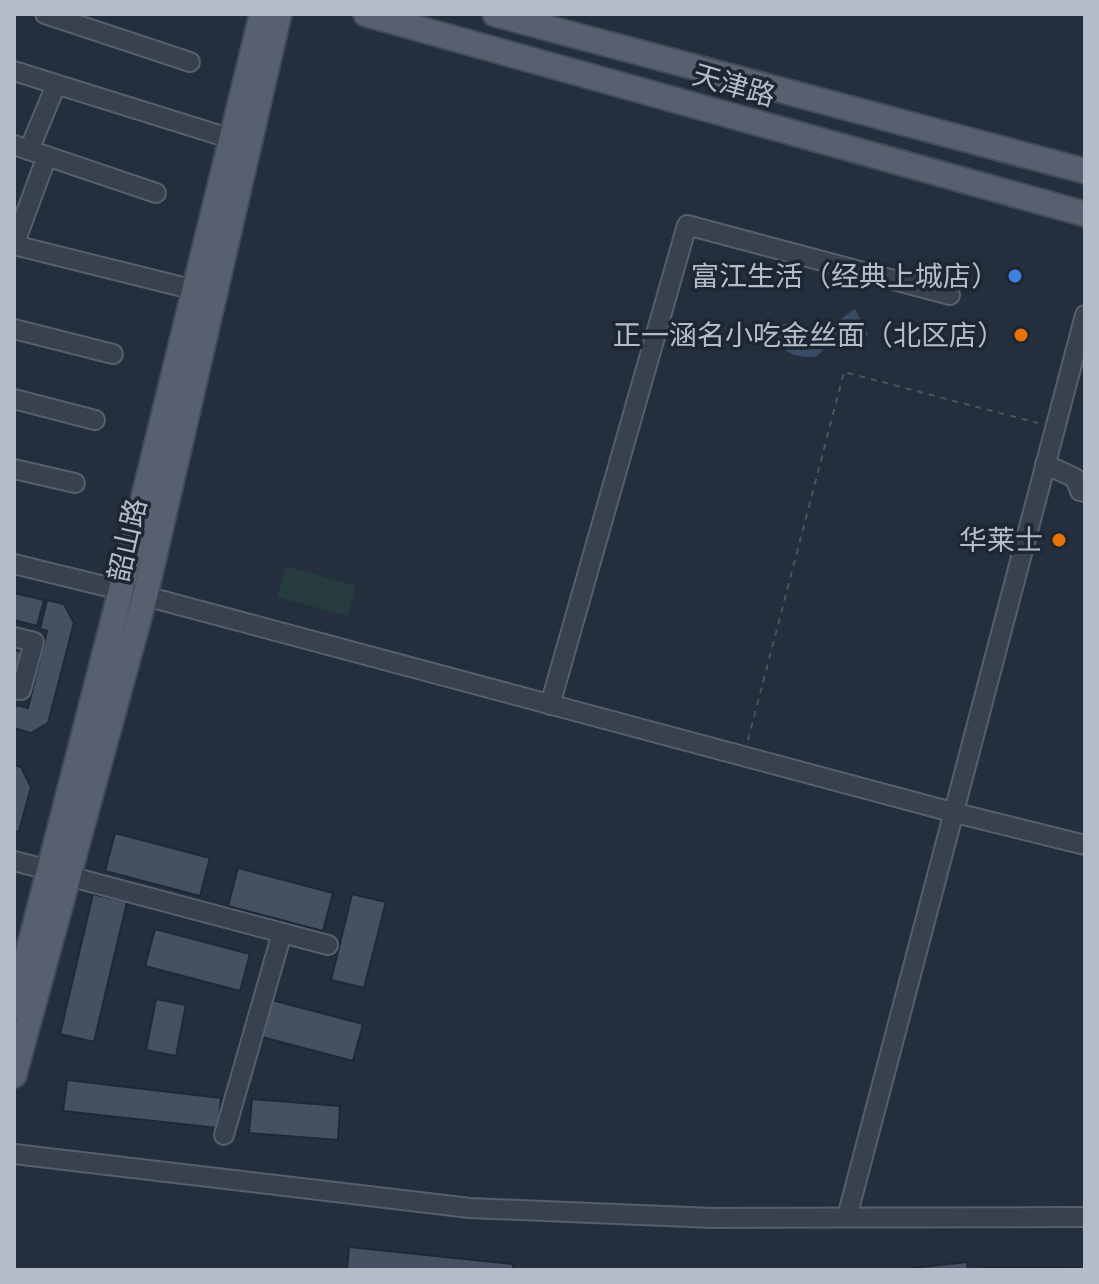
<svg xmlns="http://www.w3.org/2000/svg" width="1099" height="1284" font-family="Jost,'Noto Sans SC',sans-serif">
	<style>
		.green { fill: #263c3f }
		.water { fill: #394c67 }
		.building { fill: #455162; stroke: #1f2835; stroke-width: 2 }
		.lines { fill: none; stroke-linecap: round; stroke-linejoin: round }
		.minor-casing { stroke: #565f6c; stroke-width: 22 }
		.major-casing { stroke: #414a57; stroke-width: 28 }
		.path { stroke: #44595c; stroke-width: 2; stroke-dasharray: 6 6; stroke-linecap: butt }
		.minor { stroke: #38414e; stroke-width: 18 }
		.major { stroke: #56606e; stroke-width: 24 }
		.shop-dot { fill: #3f7fe0; stroke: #1d2633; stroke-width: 3 }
		.food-dot { fill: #e8710a; stroke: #1d2633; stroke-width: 3 }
		.labels { text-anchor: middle; stroke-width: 7; stroke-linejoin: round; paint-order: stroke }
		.street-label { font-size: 28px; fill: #b4bcc9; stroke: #1d2633 }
		.poi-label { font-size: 28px; fill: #b4bcc9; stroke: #1d2633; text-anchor: end }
	</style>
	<rect width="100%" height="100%" fill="#242f3e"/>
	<path class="green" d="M286 566 356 586 348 616 277 597Z"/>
	<path class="water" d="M855 309 868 335 832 341 816 357C797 358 779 353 774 332L779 324C788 323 795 327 804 329 827 334 837 321 855 309Z"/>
	<g class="building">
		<path d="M14 593 44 600 37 626 14 620Z"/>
		<path d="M47 600 64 604 74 623 48 723 31 733 14 728V714L16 705 28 708 47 631 40 629Z"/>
		<path d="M14 650 22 652 16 676 14 675Z"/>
		<path d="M14 765 21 767 31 787 19 831 14 833Z"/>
		<path d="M115 833 210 858 200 896 105 871Z"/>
		<path d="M238 868 333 893 323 931 228 906Z"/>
		<path d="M93 894 127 902 94 1042 60 1034Z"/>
		<path d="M352 894 386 902 364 988 331 980Z"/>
		<path d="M155 929 250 954 240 991 145 966Z"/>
		<path d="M156 999 186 1005 176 1056 146 1050Z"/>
		<path d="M268 999 363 1024 353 1061 258 1036Z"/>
		<path d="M67 1080 221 1098 218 1128 63 1111Z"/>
		<path d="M252 1099 340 1106 338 1140 249 1133Z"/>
		<path d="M349 1247 513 1264V1270H347Z"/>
		<path d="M967 1262 968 1270H895Z"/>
		<path d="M983 1267 1085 1268V1270H982Z"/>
	</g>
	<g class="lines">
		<defs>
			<g id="minor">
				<path d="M45 14 190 62"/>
				<path d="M14 71 232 139"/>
				<path d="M14 145 156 193"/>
				<path d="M29 150 56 85"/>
				<path d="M14 245 195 290"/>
				<path d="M14 245 47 156"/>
				<path d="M14 329 113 354"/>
				<path d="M14 399 95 420"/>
				<path d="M1045 464 1075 478 1080 491 1085 492"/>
				<path d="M14 469 75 483"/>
				<path d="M14 564 145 596 952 812 1085 845"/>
				<path d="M14 637 34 642 21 690 14 689"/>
				<path d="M550 705 687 225 950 295"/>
				<path d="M14 861 49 870"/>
				<path d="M68 876 328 945"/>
				<path d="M224 1135 282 933"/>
				<path d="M14 1154 470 1208 713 1218 1085 1217"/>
				<path d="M847 1217 1085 315"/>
			</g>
			<g id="major">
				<path d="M366 14 1085 214"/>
				<path d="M495 14 1085 171"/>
				<path d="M14 1007 121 590 262 14"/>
				<path d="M14 1075 145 596 279 14"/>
			</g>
		</defs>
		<use href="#minor" class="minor-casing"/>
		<use href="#major" class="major-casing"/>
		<path class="path" d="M748 740 844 372 1038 423"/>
		<use href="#minor" class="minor"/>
		<use href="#major" class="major"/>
	</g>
	<circle class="shop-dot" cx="1015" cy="276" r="8"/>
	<g class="food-dot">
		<circle cx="1021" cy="335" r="8"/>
		<circle cx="1059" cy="540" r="8"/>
	</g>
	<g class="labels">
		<g class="street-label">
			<text transform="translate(734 85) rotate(16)" y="10">天津路</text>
			<text transform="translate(127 540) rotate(-77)" y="10">韶山路</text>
		</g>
		<g class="poi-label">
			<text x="999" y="286">富江生活（经典上城店）</text>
			<text x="1005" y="345">正一涵名小吃金丝面（北区店）</text>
			<text x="1043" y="550">华莱士</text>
		</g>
	</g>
	<rect width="1099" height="1284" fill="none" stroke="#b4bcc9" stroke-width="32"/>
</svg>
